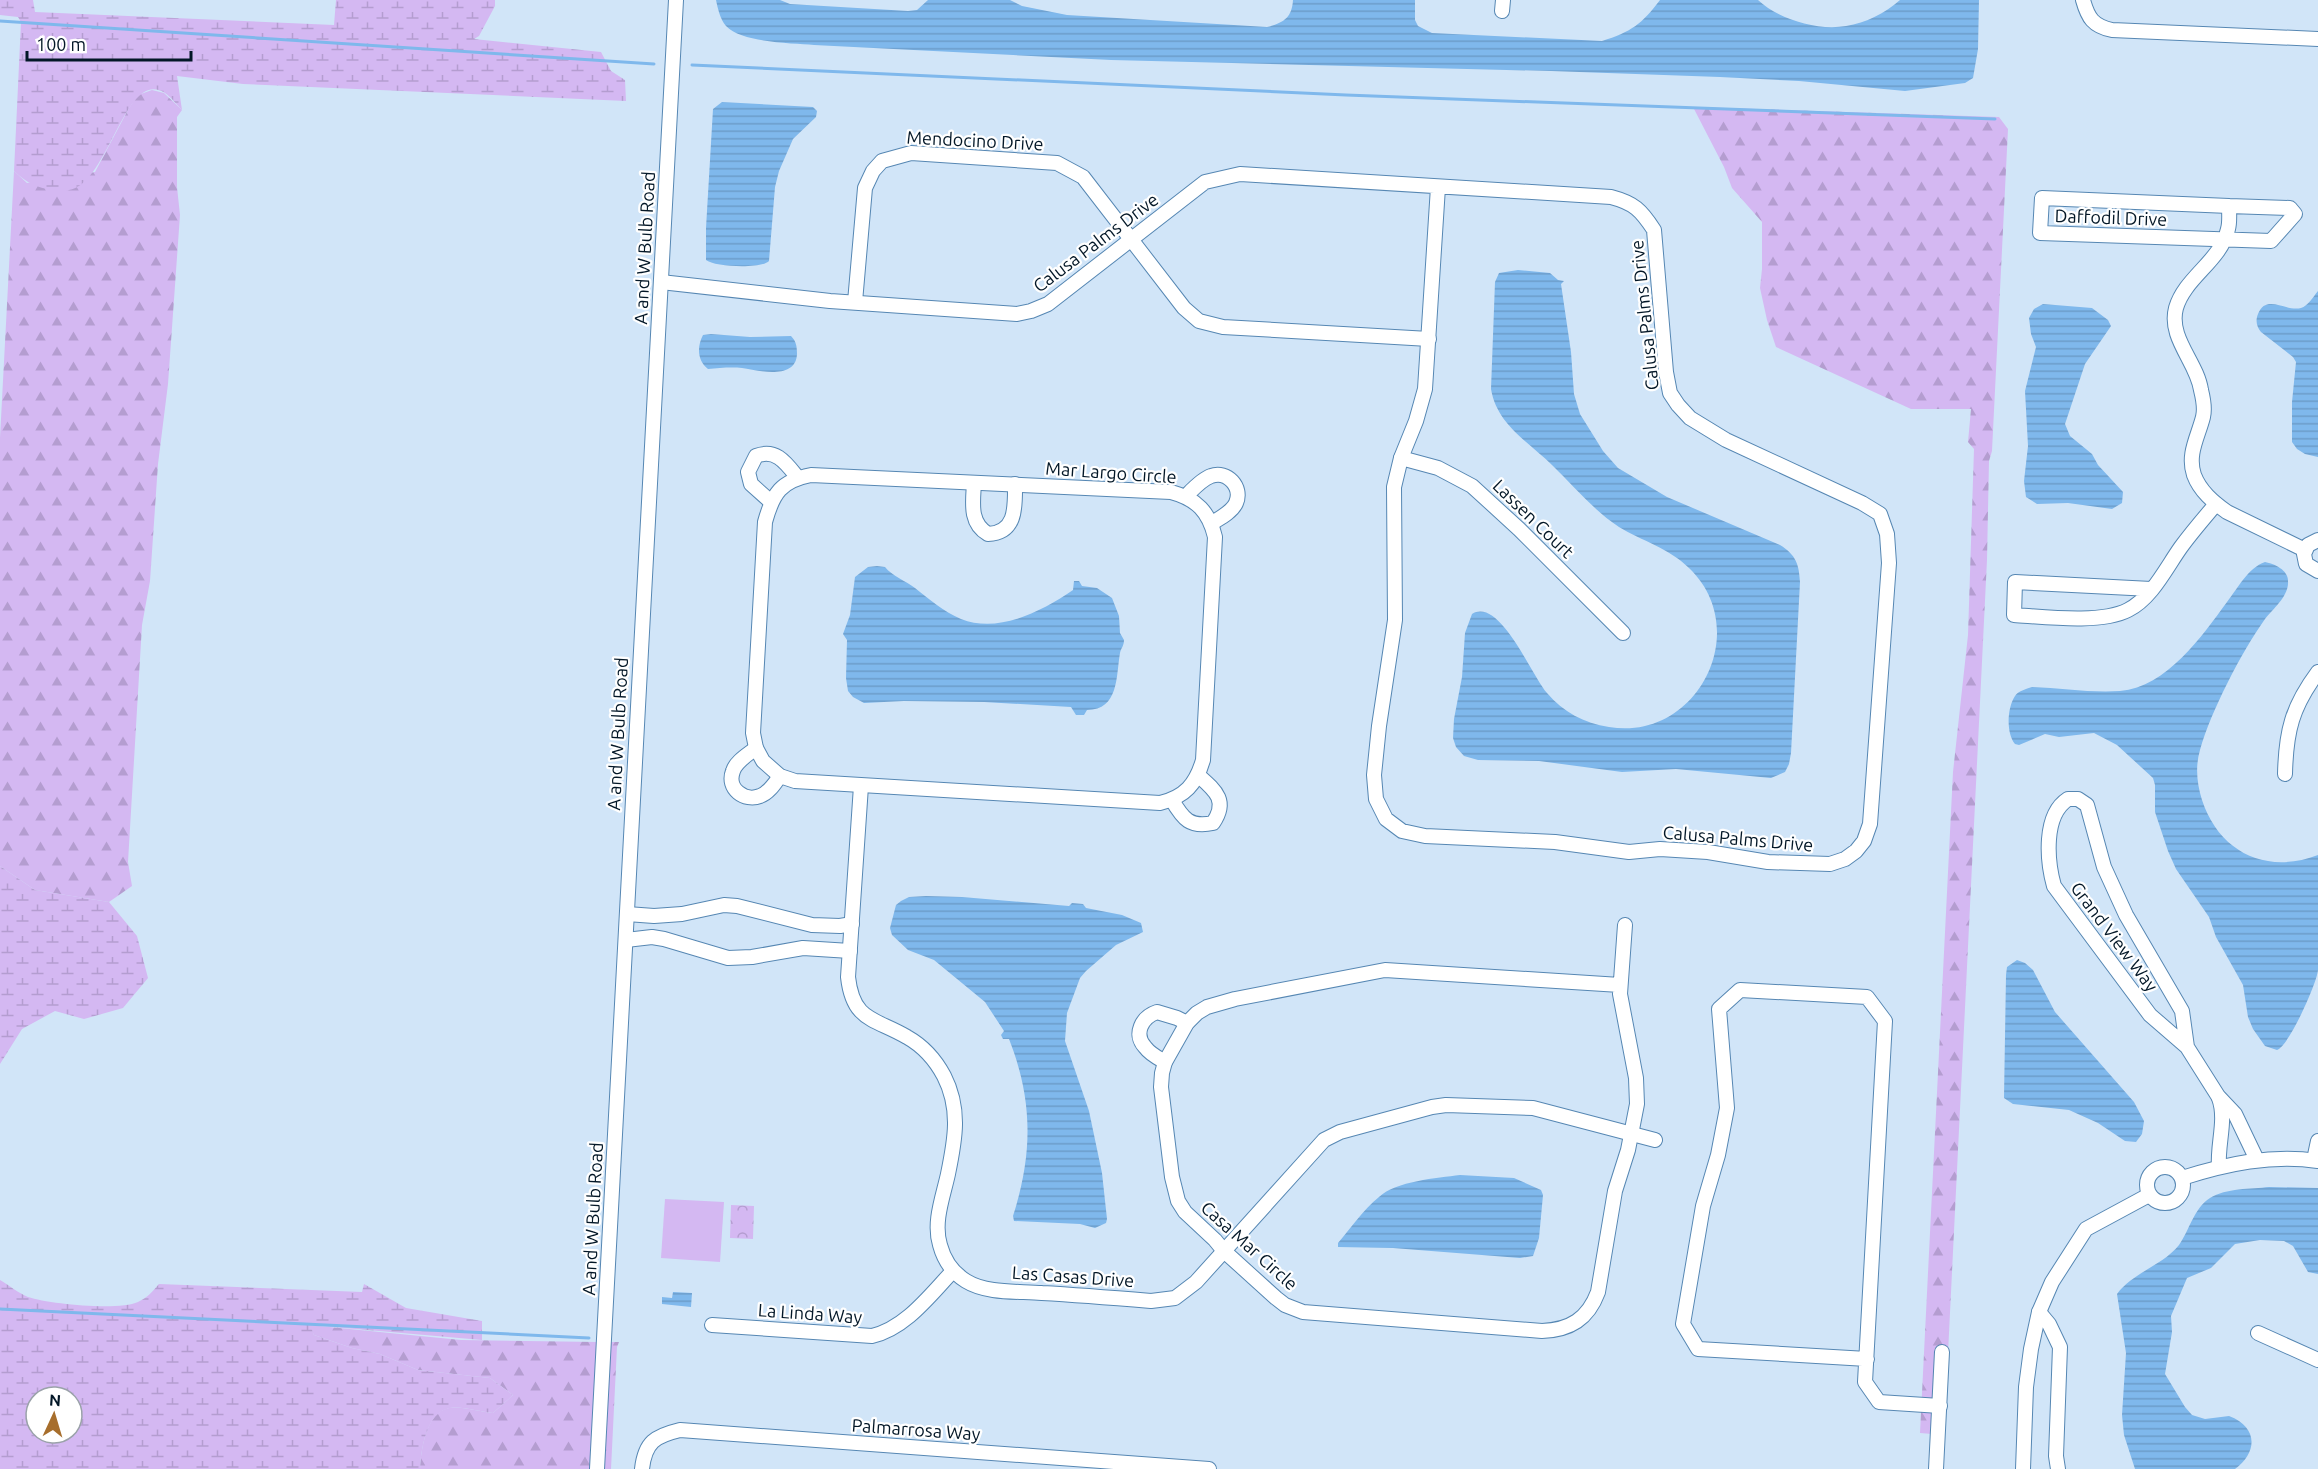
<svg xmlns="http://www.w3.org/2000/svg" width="2318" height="1469" font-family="Ubuntu,sans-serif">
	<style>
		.forest { fill: url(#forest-firs) }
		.wetland { fill: url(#wetland-marsh); fill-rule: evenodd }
		.park { fill: url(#park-crowns) }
		.garden { fill: #d4b8f2 }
		.water { fill: url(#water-rules) }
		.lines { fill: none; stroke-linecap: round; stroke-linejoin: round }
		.stream { stroke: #7fb8ec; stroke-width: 3 }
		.minor-casing { stroke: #5687b3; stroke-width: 16 }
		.minor { stroke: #fff; stroke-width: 14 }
		.labels { text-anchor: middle; stroke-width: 4.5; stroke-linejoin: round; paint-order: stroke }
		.street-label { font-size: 18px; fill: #031727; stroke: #fff }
	</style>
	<defs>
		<pattern id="forest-firs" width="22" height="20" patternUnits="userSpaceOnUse" patternTransform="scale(1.5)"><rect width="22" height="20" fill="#d4b8f2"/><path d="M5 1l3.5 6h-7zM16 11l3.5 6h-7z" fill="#b49dd0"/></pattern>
		<pattern id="wetland-marsh" width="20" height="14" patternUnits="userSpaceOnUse" patternTransform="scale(1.5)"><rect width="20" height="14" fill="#d4b8f2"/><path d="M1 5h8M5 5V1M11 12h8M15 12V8" fill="none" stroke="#b49dd0"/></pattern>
		<pattern id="park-crowns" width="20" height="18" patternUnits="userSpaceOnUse" patternTransform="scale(1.5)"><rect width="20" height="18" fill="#d4b8f2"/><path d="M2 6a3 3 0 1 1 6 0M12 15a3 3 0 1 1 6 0" fill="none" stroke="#b49dd0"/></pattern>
		<pattern id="water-rules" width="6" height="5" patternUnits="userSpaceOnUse" patternTransform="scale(1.5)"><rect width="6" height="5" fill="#7fb8ec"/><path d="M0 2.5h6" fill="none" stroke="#6c9dca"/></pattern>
	</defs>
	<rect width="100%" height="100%" fill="#d1e5f8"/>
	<g class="forest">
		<path d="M152 90 164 93 182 110 177 117V187L180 215 168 384 158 464 150 581 142 625 128 862 132 886 109 902 35 890 0 866V438L14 171 27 183 95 172 129 108 138 95Z"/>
		<path d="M1693 107 1999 117 2008 129 1992 451 1989 461 1987 560 1944 1435 1920 1433 1953 772 1968 635 1974 449 1968 442 1971 409H1911L1776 347 1767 320 1760 288 1762 269V222L1732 188 1724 167Z"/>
		<path d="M309 1325 461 1340 598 1342 591 1469H420C421 1450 426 1412 449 1408 462 1406 480 1412 493 1413L513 1395 490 1378 418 1370 380 1354 352 1348 314 1335Z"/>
		<path d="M610 1342H619L617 1347 611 1469H603Z"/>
	</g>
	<g class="wetland">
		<path d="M0 0H33L35 12 334 25 336 0H495V6L479 36 474 39 601 52 611 71 625 80 626 101 243 84 177 76 182 110C177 105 171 97 165 93 125 67 109 184 69 190 64 191 59 190 55 190 36 188 27 183 14 171L21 22 18 17 0 15Z"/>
		<path d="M0 866 35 890 109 902 137 936 148 978 123 1008 84 1019 55 1011 22 1029 0 1064Z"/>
		<path d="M0 1280C9 1285 18 1293 28 1297 49 1304 118 1311 138 1302 147 1298 153 1291 159 1284L362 1292 364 1284 406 1308 482 1321V1340L310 1325 314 1335 352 1348 380 1354 418 1370 490 1378 513 1395 493 1413C480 1412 462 1406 450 1408 426 1412 421 1450 420 1469H0ZM36 1397H72V1433H36Z"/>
	</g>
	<path class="park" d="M731 1205 754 1206 753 1239 730 1238Z"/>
	<path class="garden" d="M665 1199 724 1202 720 1262 661 1258Z"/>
	<g class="water">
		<path d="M716 0H780L790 4 908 11 917 10 928 0H1010L1022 6 1067 15 1267 27C1283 23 1292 18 1293 0H1415V20L1418 26 1432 33 1602 41C1631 32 1642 24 1660 0H1758C1778 19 1817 31 1846 26 1866 23 1885 13 1900 0H1979L1978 49 1973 78 1965 83 1905 91 1799 81 1720 77 1551 71 1111 60 814 45C792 43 742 43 726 26 720 19 718 9 716 0Z"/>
		<path d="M722 102 813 107 817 111 816 117 793 139 779 171 775 187 769 261C762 269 714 267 706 260V228L713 109Z"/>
		<path d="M1518 270 1550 273 1558 280 1564 281 1561 284 1571 352 1574 394 1580 414 1603 451 1618 468 1667 497 1780 545C1796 555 1799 564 1800 582L1791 753 1789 764 1785 772 1771 778 1676 769 1622 772 1539 761 1478 760 1464 756 1456 747 1453 738 1454 719 1462 677 1465 633 1472 614C1500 597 1531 675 1547 693 1563 712 1584 723 1609 727 1697 742 1754 630 1689 568 1669 548 1642 541 1619 527 1593 510 1574 486 1552 465 1528 441 1497 425 1491 389L1495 282 1499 273Z"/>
		<path d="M2318 291V457L2305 454 2297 449 2292 442V402L2296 362 2293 357 2261 332C2257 327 2255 321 2258 314 2266 293 2286 312 2301 308 2308 306 2313 297 2318 291Z"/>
		<path d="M2043 304 2092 308 2108 320 2111 326 2085 364 2065 424 2070 436 2092 454 2098 465 2123 492 2122 503 2112 509 2068 503 2037 504 2026 497 2024 481 2028 446 2025 391 2036 347 2031 334 2029 318 2034 309Z"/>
		<path d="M711 334 750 337 791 336C796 341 797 346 797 354 796 380 759 371 742 368 731 367 719 368 708 369 697 361 697 346 703 335Z"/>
		<path d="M2265 562C2275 564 2288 570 2288 581 2289 596 2274 608 2265 619 2241 653 2211 711 2200 750 2195 767 2197 784 2202 800 2219 852 2266 875 2318 855 2318 893 2318 932 2318 970 2317 983 2289 1046 2277 1050L2265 1046 2253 1029 2248 1017 2243 985 2216 937 2209 917 2176 869 2168 851 2155 812V785L2153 778 2117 745 2094 733 2059 737 2045 734 2019 745 2015 744C2006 733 2007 708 2015 696 2018 691 2026 689 2032 687 2061 688 2091 693 2120 691 2167 687 2202 636 2227 602 2238 588 2248 568 2265 562Z"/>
		<path d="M877 566 885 567C892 576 906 581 915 588 929 599 944 612 961 619 999 634 1042 611 1073 590L1074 581H1079L1082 586 1097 588 1112 598 1119 616 1120 633 1124 640C1124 646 1121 648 1120 653 1116 676 1119 710 1087 710L1084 715H1076L1071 707 984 702 904 701 864 703 853 697 848 691 846 678 847 640 843 634 850 615 855 577 868 567Z"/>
		<path d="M926 896 962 897 1069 906 1072 903 1083 904 1086 908 1122 915 1141 923 1143 932 1116 945 1086 971 1080 978 1067 1013 1065 1041 1089 1111 1102 1173 1107 1219 1106 1223 1095 1228 1080 1224 1014 1221 1013 1216C1033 1153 1033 1100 1009 1039H1003L1001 1035 1004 1031 985 1002 934 960 908 950 892 935 890 928 896 905 901 901 909 897Z"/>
		<path d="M2017 960 2025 963 2033 970 2055 1012 2134 1102 2144 1121 2142 1134 2136 1142 2125 1141 2098 1123 2069 1110 2013 1104 2004 1098 2006 975 2007 967Z"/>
		<path d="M1460 1175 1514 1178 1541 1190 1543 1195 1539 1238 1533 1256 1520 1258 1393 1248 1338 1247V1243C1351 1228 1363 1210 1379 1197 1396 1181 1437 1178 1460 1175Z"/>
		<path d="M2269 1187 2318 1188V1274L2308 1272 2293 1246 2284 1241 2260 1240 2235 1244 2211 1268 2187 1278 2171 1316 2172 1332 2165 1374 2185 1407 2192 1415 2205 1419 2229 1416C2258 1427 2258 1452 2235 1469H2135L2124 1435 2122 1415 2126 1353 2117 1294C2132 1273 2162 1266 2179 1245 2189 1231 2194 1208 2210 1198 2226 1188 2251 1189 2269 1187Z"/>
		<path d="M673 1292 692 1293 691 1307 662 1304V1297L672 1298Z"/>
	</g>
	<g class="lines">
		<g class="stream">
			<path d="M0 21 654 64"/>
			<path d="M692 65 1346 95 1995 119"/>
			<path d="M0 1309 589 1338"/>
		</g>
		<defs>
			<g id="minor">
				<path d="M2083 0C2088 18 2093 26 2112 30L2318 39"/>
				<path d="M1502 11 1503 0"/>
				<path d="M2229 206 2290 208 2295 214 2271 241 2040 233 2042 198 2229 206C2229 213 2230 222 2228 229 2221 261 2185 277 2176 308 2168 338 2197 362 2201 390 2203 398 2205 409 2203 417 2198 437 2187 454 2194 475 2200 491 2213 502 2227 512L2305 550"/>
				<path d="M661 282 830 301 1017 314 1031 311 1048 304 1205 182 1240 174 1611 197C1634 203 1641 210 1654 230L1666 372 1670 393 1678 405 1690 418 1726 440 1862 503 1880 514 1887 534 1889 563 1870 824 1864 841 1856 851 1845 859 1830 864 1768 862 1708 852 1660 849 1629 852 1555 842 1425 836 1402 831 1386 819 1376 799 1374 775 1379 726 1395 620 1394 487 1401 458 1416 421 1425 389 1438 187"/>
				<path d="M855 302 865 188 873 171 882 161 911 153 1057 163 1083 177 1184 308 1199 321 1223 327 1429 339"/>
				<path d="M1401 458 1438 468 1472 486 1519 529 1623 633"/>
				<path d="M811 475 1171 492C1197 499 1209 512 1215 537L1203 760C1196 784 1185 797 1160 803L795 781 780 776 763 761 756 748 753 733 765 522C773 493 781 481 811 475Z"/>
				<path d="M974 483C973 502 969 523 988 534 1017 533 1015 506 1015 484"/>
				<path d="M1186 496C1193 489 1202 479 1211 476 1227 470 1243 487 1236 503 1232 512 1220 518 1212 523"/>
				<path d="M771 502 751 484 748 472 756 456C776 448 786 463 798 478"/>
				<path d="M2318 540 2308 545 2304 554 2306 564 2318 571"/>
				<path d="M2151 589 2015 582 2014 615C2045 617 2101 624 2128 610 2152 598 2166 568 2181 547 2192 532 2204 518 2216 504"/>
				<path d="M756 748C749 754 736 761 733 771 726 789 745 802 760 796 769 793 775 783 780 776"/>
				<path d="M2285 774C2286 731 2292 707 2318 672"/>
				<path d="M861 786 848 977C853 1022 875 1018 907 1037 923 1046 936 1061 944 1076 961 1109 955 1140 948 1174 943 1197 933 1222 940 1245 944 1260 953 1273 966 1281 987 1294 1018 1291 1042 1293 1078 1295 1115 1298 1151 1301L1175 1298 1196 1282 1324 1140 1340 1132 1432 1107 1446 1105 1533 1108 1655 1140"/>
				<path d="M1172 800C1183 819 1190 828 1213 823 1228 801 1216 791 1199 776"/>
				<path d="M627 914 654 916 682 914 724 905 737 906 812 925 840 926 852 924"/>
				<path d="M626 940 652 937 664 939 728 958 752 957 803 948 850 951"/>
				<path d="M1620 985 1385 970 1235 999 1207 1007 1197 1013 1187 1023 1165 1062 1162 1073 1161 1087 1172 1177 1178 1201 1185 1212 1215 1240 1224 1251 1276 1298 1285 1305 1303 1312 1542 1331C1570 1330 1588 1319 1598 1292L1615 1191 1628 1150 1637 1104 1636 1078 1620 994 1625 925"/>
				<path d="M2187 1047 2150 1015 2054 886C2047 861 2043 815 2068 799H2078L2087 805 2104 867 2126 915 2182 1011 2187 1047 2218 1096 2235 1114 2257 1160"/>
				<path d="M1165 1062C1158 1058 1150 1054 1145 1047 1133 1034 1142 1017 1157 1012L1177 1018 1187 1023"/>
				<path d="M2219 1098C2227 1120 2217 1144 2219 1167"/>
				<path d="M2314 1160 2318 1141"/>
				<circle cx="2165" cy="1185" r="18"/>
				<path d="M2182 1178C2226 1164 2272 1154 2318 1161"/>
				<path d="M2039 1312 2049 1324 2060 1347 2056 1456 2058 1469"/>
				<path d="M712 1325 872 1336C906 1328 930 1295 953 1271"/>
				<path d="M2258 1333 2318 1360"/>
				<path d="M1867 1359 1698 1349 1683 1324 1703 1206 1718 1155 1727 1108 1719 1009 1740 990 1867 997 1885 1021 1865 1382 1879 1402 1940 1406"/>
				<path d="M597 1469 676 0"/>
				<path d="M642 1469C645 1442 655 1436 680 1430L1209 1469"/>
				<path d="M1936 1469 1942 1352"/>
				<path d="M2023 1469 2026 1387 2031 1349 2039 1312 2052 1282 2086 1229 2149 1195"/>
			</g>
		</defs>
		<use href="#minor" class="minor-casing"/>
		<use href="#minor" class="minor"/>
	</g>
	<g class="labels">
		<g class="street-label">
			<text transform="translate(975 141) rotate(3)" y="6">Mendocino Drive</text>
			<text transform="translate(2111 218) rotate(2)" y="6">Daffodil Drive</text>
			<text transform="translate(1096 243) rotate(-37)" y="6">Calusa Palms Drive</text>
			<text transform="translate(645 248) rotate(-87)" y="6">A and W Bulb Road</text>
			<text transform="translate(1645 315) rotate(-96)" y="6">Calusa Palms Drive</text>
			<text transform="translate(1111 473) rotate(4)" y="6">Mar Largo Circle</text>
			<text transform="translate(1533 519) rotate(44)" y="6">Lassen Court</text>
			<text transform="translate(618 734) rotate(-87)" y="6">A and W Bulb Road</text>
			<text transform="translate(1738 839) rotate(5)" y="6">Calusa Palms Drive</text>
			<text transform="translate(2114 937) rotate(53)" y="6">Grand View Way</text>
			<text transform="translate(593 1219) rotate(-87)" y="6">A and W Bulb Road</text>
			<text transform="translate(1249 1246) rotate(42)" y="6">Casa Mar Circle</text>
			<text transform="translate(1073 1277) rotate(4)" y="6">Las Casas Drive</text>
			<text transform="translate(810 1314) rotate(4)" y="6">La Linda Way</text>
			<text transform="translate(916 1430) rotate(4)" y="6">Palmarrosa Way</text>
		</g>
	</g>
	<g transform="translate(54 1415) rotate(4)"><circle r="28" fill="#ffffff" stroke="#9aa2a9" stroke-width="1.5"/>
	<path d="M0-4.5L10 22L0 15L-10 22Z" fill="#a76e2c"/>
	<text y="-9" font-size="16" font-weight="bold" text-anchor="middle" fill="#031727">N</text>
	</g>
	<path d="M27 51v9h164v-9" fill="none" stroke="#031727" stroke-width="3"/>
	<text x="36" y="51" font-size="18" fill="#031727" stroke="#ffffff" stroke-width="4.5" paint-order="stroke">100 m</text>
</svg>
